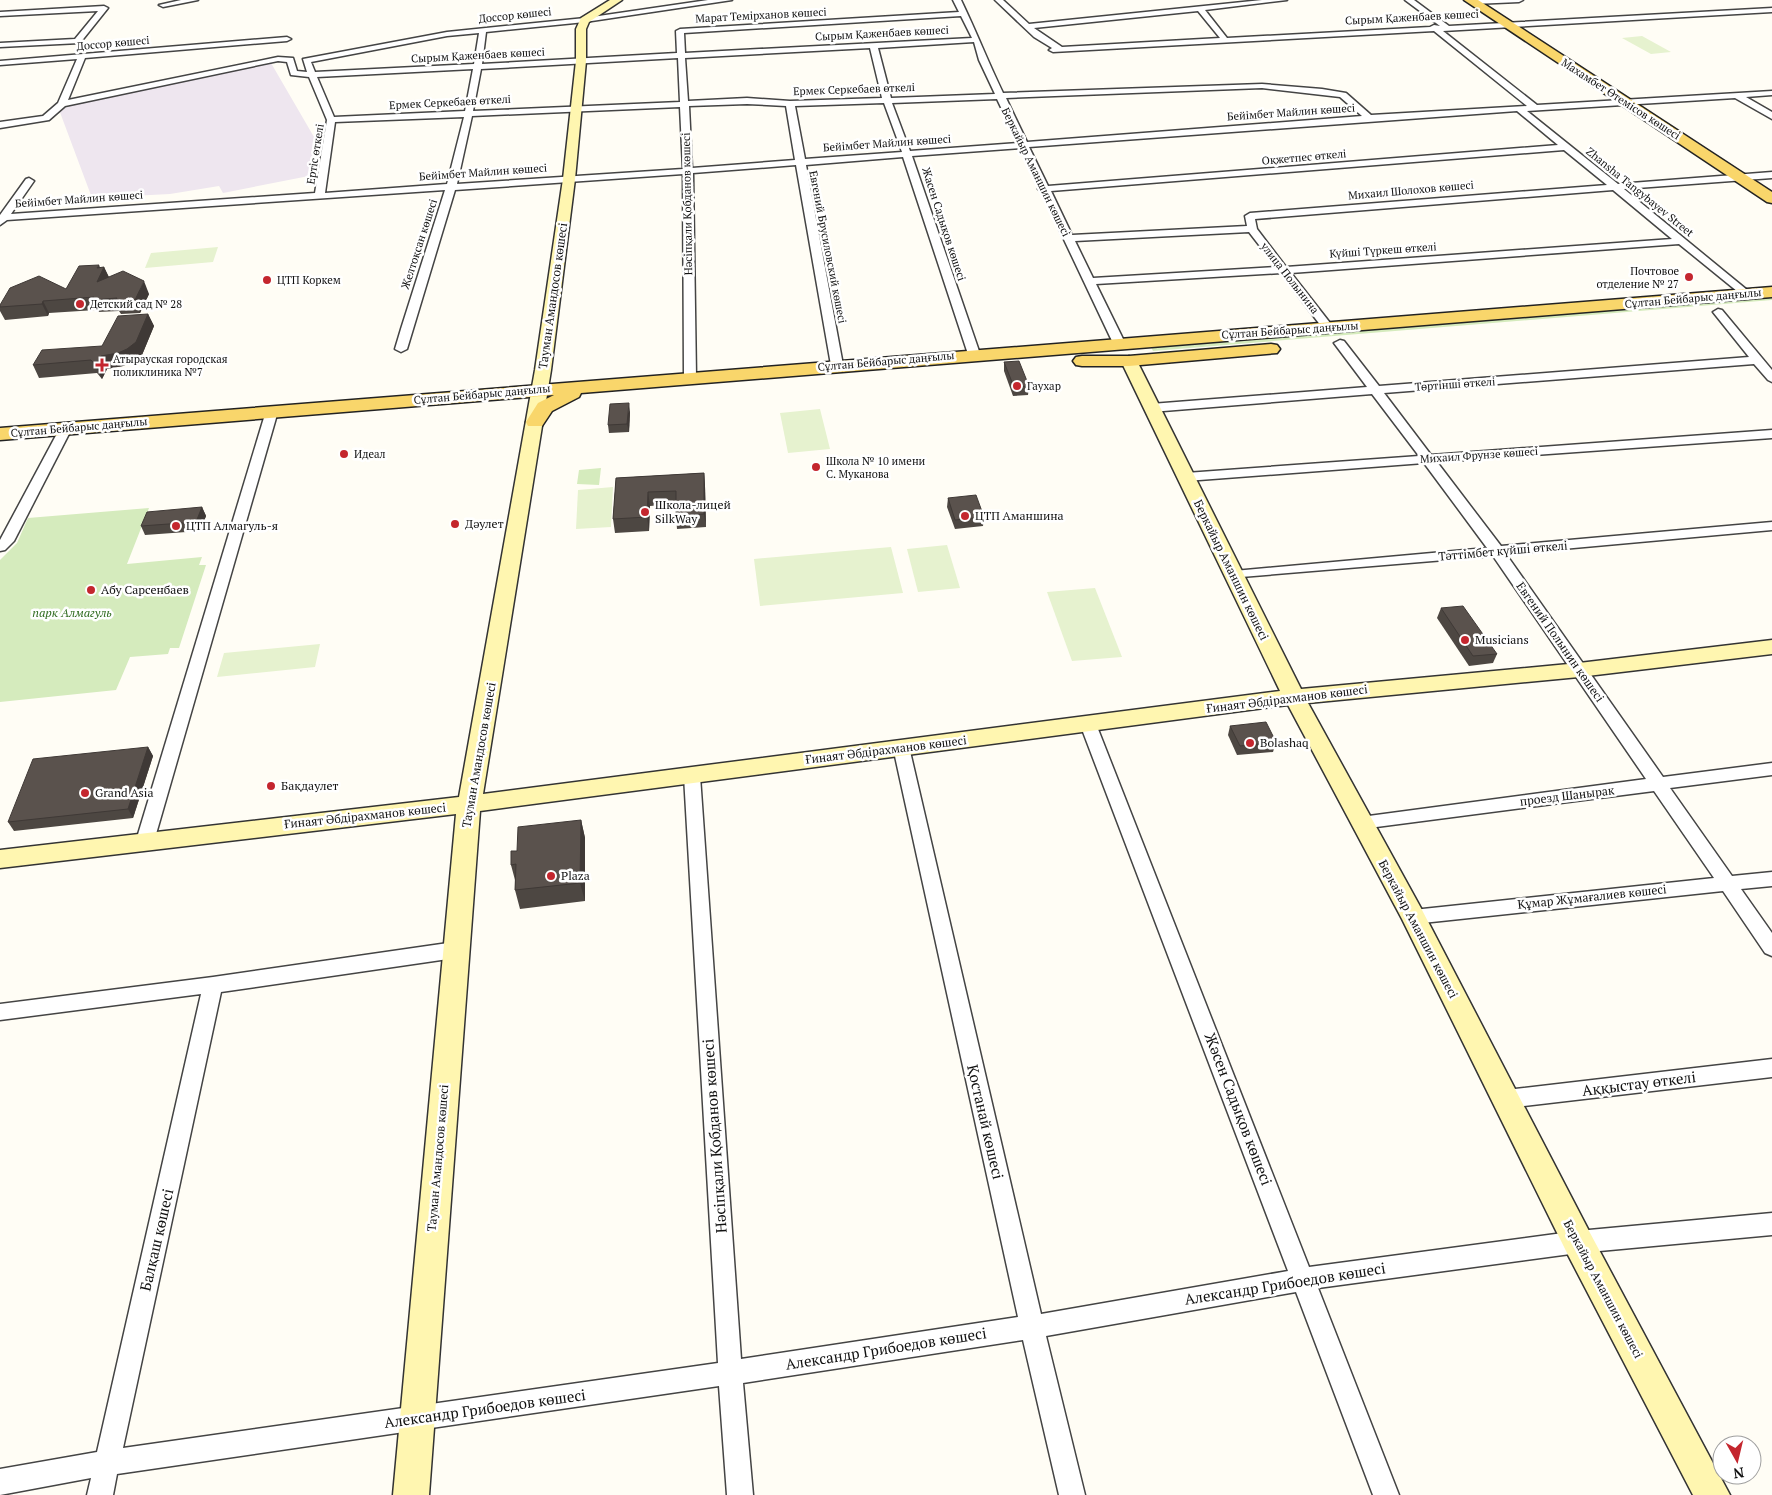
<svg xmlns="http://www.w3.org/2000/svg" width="1772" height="1495" font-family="'PT Serif',serif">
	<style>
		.industrial { fill: #eee6ef }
		.green { fill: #d5ebbd }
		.pitch { fill: #e6f2cf }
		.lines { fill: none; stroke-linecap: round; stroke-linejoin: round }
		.street-casing { stroke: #444; stroke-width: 3 }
		.secondary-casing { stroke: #333; stroke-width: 3 }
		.primary-casing { stroke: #222; stroke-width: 3 }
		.street { fill: #fff; fill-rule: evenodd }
		.secondary { fill: #fff6b0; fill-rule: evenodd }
		.primary { fill: #f9d66b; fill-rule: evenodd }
		.wall { fill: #4d4742 }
		.shaded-wall { fill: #3f3936 }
		.building { fill: #5a524d; stroke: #3f3936 }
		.poi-dot { fill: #c4262e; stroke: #fff; stroke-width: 2 }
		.labels { text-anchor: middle; stroke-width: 5; stroke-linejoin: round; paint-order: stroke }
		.far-street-label { font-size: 11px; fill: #111; stroke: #fff }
		.far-poi-label { font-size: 11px; fill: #111; stroke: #fff; text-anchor: start }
		.street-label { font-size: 12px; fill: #111; stroke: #fff }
		.poi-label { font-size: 12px; fill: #111; stroke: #fff; text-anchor: start }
		.park-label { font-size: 12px; font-style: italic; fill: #2f6b1f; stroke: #fff }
		.near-street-label { font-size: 15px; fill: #111; stroke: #fff }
	</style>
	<rect width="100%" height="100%" fill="#fffdf5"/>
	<path class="industrial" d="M271 63 314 137V175L223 193 219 186 170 194 92 198 58 107Z"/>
	<g class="green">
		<path d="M1772 294V300L1153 351 1150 345Z"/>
		<path d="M601 468 599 485 577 484 579 470Z"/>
		<path d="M149 508 127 564 202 557 199 565H206L179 648H170L168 654 130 657 116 690 0 702V560L17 543 28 518Z"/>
	</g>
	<g class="pitch">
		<path d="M1642 36 1671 52 1651 54 1622 38Z"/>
		<path d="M218 247 213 262 145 268 151 253Z"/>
		<path d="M820 409 830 449 788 453 780 413Z"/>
		<path d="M613 487 611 527 576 529 578 490Z"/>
		<path d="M947 545 960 588 918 592 907 549Z"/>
		<path d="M891 547 903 593 760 606 754 559Z"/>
		<path d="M1095 588 1122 657 1072 661 1047 592Z"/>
		<path d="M320 644 315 667 217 677 224 653Z"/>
	</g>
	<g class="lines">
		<defs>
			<g id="street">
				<path d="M181 0H198L163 7 159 5Z"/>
				<path d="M708 0H732L585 22 486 32 482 64 677 53 676 31 680 29 959 12 953 0H961C976 31 988 62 1003 93L1262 84 1322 89 1346 93 1371 115 1527 106 1434 31 1053 52 1049 50 1052 48 1034 37 995 0H1003L1029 24 1262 0H1287L1205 10 1227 38 1430 27 1434 25 1440 26 1405 0H1414L1449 26 1772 8V12L1443 31 1537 105 1772 91V95L1746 97 1772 112V119L1735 98 1527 111 1618 184 1772 172V178L1624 189 1752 294 1751 296H1743L1679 244 1291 273 1334 328 1328 331 1324 330 1281 273 1096 284 1125 343 1119 346 1113 343 1041 191 1038 189 1039 187 1021 148 912 156 980 354 974 357 968 354 903 157 806 165 843 365 837 368 831 365 796 165 693 173 696 377 690 381 684 377 683 174 455 190 407 349 401 352 395 349 401 329 445 190 7 220 0 225V215L26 179 29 178 34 181 11 214 315 193 327 120 309 77 291 75 287 62 278 61 65 106 49 120 0 128V122L43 116 58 103 77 59 0 65V61L287 37 291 39 287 41 85 58 68 100 278 57 293 58 297 71 307 72 303 59 447 32 585 18ZM1198 11 1220 38 1062 47 1034 28ZM961 16 972 38 685 53 684 33ZM479 33 474 64 315 72 311 62 447 36ZM974 42 979 60 995 94 891 98 878 48ZM870 48 882 98 790 101 747 98 688 101 685 58ZM678 58 680 102 473 111 481 69ZM473 69 465 111 334 117 317 77ZM1262 88 1340 97 1362 116 1027 142 1006 98ZM997 99 1018 143 910 151 892 103ZM884 103 902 152 805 159 795 106ZM747 104 786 106 795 160 692 168 689 106ZM680 107 683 169 457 184 472 116ZM1517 111 1558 145 1048 186 1029 147ZM464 117 447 184 325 193 335 122ZM1564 150 1607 185 1250 213 1245 216 1247 226 1072 235 1051 191ZM1613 190 1672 239 1286 267 1257 229 1255 219ZM1249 232 1276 267 1093 278 1075 241Z"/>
				<path d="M1473 0H1523L1519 2 1474 4 1470 2Z"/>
				<path d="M104 6 108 8 80 43 0 47V43L75 39 98 11 0 16V12Z"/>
				<path d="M1718 309 1722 310 1772 370V382L1768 380 1754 364 1384 393 1431 455 1772 430V438L1437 462 1501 546 1772 522V530L1506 554 1663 777 1772 763V775L1670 788 1732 876 1772 872V886L1741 889 1772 933V956L1765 953 1723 891 1413 924 1407 922 1404 917 1407 912 1413 910 1714 878 1654 791 1361 829 1355 828 1352 823 1355 818 1361 817 1646 779 1493 556 1229 578 1227 575 1229 572 1234 571 1487 548 1424 463 1186 481 1180 477 1186 473 1419 456 1372 394 1151 412 1145 408 1151 404 1367 387 1334 343 1340 340 1344 341 1379 386 1749 357 1713 312Z"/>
				<path d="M272 407 278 411 154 841 151 846 145 848 139 846 136 841 266 411Z"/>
				<path d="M66 424 72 428 14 541 5 550 0 551V540L60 428Z"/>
				<path d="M1088 718 1094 720 1096 724 1309 1267 1578 1231 1772 1213V1235L1578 1253 1318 1288 1399 1495H1373L1296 1292 1046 1336 1085 1495H1059L1023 1340 743 1383 753 1495H727L719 1386 117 1474 113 1495H87L91 1478 0 1495V1469L97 1452 201 994 0 1020V1004L213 977 455 942 462 945 464 950 462 955 455 958 221 992 123 1448 718 1363 684 776 686 772 692 770 698 772 700 776 741 1359 1018 1317 893 747 895 743H907L909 747 1041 1314 1288 1271 1080 724 1082 720Z"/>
				<path d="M1772 1059V1077L1506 1108 1499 1105 1496 1099 1499 1093 1506 1090Z"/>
			</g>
			<path id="secondary" d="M610 0H622L589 22 586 29V61L575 179 551 370 483 794 1280 691 1121 361 1129 356 1137 361 1301 689 1579 663 1772 640V654L1579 677 1308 703 1422 910 1589 1231 1730 1495H1693L1567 1253 1402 919 1288 705 480 811 429 1495H393L456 814 0 868V850L459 797 535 370 563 179 576 61V29L581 18Z"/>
			<g id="primary">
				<path d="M1464 0H1478L1772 192V203L1767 202Z"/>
				<path d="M1772 287V297L581 393 579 397 552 411 542 426H528L526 422 538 403 554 395 0 440V428Z"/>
				<path d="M1271 344 1277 345 1280 349 1277 353 1129 366H1082L1076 365 1073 361 1076 357 1082 356H1129Z"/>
			</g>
		</defs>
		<use href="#street" class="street-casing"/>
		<use href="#secondary" class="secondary-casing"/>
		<use href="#primary" class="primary-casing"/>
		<use href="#street" class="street"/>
		<use href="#secondary" class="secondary"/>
		<use href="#primary" class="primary"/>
	</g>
	<g class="wall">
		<path d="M104 267 109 277 149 294 140 313 121 314 119 311 98 312 96 310 49 313 48 316 5 320 0 311V305L66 289 100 268Z"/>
		<path d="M148 314 154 326 142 355 132 362 123 366 107 369 102 379 97 373 39 378 33 365 102 346Z"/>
		<path d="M1004 362 1029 386 1028 395 1013 396 1004 371Z"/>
		<path d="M630 412 629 432 609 433 608 425Z"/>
		<path d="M704 473 705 486 706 527 677 529 676 516V504L650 506 649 531 615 533 613 519 616 478Z"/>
		<path d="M948 498 984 517 983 526 955 529 947 507Z"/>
		<path d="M202 507 206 516 200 531 145 535 141 526Z"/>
		<path d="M1441 608 1497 654 1493 663 1469 666 1437 618Z"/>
		<path d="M1230 726 1276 742 1273 752 1237 755 1228 735Z"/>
		<path d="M148 747 153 756 133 818 14 831 8 822Z"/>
		<path d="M581 820 585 838V901L520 909 515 890V880L511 865 517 851Z"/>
	</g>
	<g class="shaded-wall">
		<path d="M99 265 102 272 104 267 110 280 97 282V268Z"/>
		<path d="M144 281 149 294 140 313 135 300Z"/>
		<path d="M43 301 49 313 48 316 42 304Z"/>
		<path d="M148 314 154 326 142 355 132 362 123 366 107 369 102 379 96 366 101 356Z"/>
		<path d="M629 403 630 412 629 432 627 424Z"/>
		<path d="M704 473 705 486 706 527 704 514Z"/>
		<path d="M648 492 650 506 649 531 647 517Z"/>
		<path d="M202 507 206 516 200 531 196 522Z"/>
		<path d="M148 747 153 756 133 818 128 809Z"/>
		<path d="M581 820 585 838V901L580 883Z"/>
	</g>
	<g class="building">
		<path d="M99 265 97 268 104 267 97 282 123 271 144 281 135 300 115 302 117 298 92 300 94 297 43 301 42 304 0 307V305L10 288 39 276 66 289 79 266Z"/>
		<path d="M148 314 136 342 127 349 118 353 101 356 96 366 91 360 33 365 42 350 102 346 118 316Z"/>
		<path d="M1019 361 1029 386 1014 387 1004 362Z"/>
		<path d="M629 403 627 424 608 425 610 404Z"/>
		<path d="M704 473V514L676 516V491L648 492 647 517 613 519 616 478Z"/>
		<path d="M976 495 984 517 955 520 948 498Z"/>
		<path d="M202 507 196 522 141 526 147 512Z"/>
		<path d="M1463 606 1497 654 1473 656 1441 608Z"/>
		<path d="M1266 722 1276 742 1240 746 1230 726Z"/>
		<path d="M148 747 128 809 8 822 33 759Z"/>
		<path d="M581 820 580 883 515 890 516 864 511 865V851H517L518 827Z"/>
	</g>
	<g class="poi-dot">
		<circle cx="1689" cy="277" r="5"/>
		<circle cx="267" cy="280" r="5"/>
		<circle cx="80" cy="304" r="5"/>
		<path d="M99.5 357.5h5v5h5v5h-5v5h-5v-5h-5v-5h5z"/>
		<circle cx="1017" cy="386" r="5"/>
		<circle cx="344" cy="454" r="5"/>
		<circle cx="816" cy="467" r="5"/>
		<circle cx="645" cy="512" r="5"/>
		<circle cx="965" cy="516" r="5"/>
		<circle cx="455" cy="524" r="5"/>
		<circle cx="176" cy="526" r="5"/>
		<circle cx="91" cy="590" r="5"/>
		<circle cx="1465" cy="640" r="5"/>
		<circle cx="1250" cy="743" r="5"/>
		<circle cx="271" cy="786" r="5"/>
		<circle cx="85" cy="793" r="5"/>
		<circle cx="551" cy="876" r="5"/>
	</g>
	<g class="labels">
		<g class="far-street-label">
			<text transform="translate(515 15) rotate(-6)" y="4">Доссор көшесі</text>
			<text transform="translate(761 15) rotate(-3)" y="4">Марат Темірханов көшесі</text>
			<text transform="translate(1412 17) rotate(-3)" y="4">Сырым Қаженбаев көшесі</text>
			<text transform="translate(882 33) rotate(-3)" y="4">Сырым Қаженбаев көшесі</text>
			<text transform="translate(113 43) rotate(-5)" y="4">Доссор көшесі</text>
			<text transform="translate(478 55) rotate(-3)" y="4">Сырым Қаженбаев көшесі</text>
			<text transform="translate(854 89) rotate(-2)" y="4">Ермек Серкебаев өткелі</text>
			<text transform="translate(1621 99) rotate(33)" y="4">Махамбет Өтемісов көшесі</text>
			<text transform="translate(450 102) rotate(-3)" y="4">Ермек Серкебаев өткелі</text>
			<text transform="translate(1291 112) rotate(-4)" y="4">Бейімбет Майлин көшесі</text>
			<text transform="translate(887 143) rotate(-4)" y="4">Бейімбет Майлин көшесі</text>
			<text transform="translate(315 154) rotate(-81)" y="4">Ертіс өткелі</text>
			<text transform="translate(1304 157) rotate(-5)" y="4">Оқжетпес өткелі</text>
			<text transform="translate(483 172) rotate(-4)" y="4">Бейімбет Майлин көшесі</text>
			<text transform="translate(1036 172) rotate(64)" y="4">Беркайыр Аманшин көшесі</text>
			<text transform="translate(1411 190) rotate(-5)" y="4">Михаил Шолохов көшесі</text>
			<text transform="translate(1640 192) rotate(39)" y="4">Zhansha Tangybayev Street</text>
			<text transform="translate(79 199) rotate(-4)" y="4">Бейімбет Майлин көшесі</text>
			<text transform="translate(687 204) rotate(-91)" y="4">Нәсіпқали Қобданов көшесі</text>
			<text transform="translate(944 224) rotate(72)" y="4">Жасен Садықов көшесі</text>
			<text transform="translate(419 244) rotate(-72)" y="4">Желтоқсан көшесі</text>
			<text transform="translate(828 247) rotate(79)" y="4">Евгений Брусиловский көшесі</text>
			<text transform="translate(1383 250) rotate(-4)" y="4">Күйші Түркеш өткелі</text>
			<text transform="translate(1290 278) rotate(52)" y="4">улица Полынина</text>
			<text transform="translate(1693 298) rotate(-5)" y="4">Сұлтан Бейбарыс даңғылы</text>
			<text transform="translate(1290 330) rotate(-4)" y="4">Сұлтан Бейбарыс даңғылы</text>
			<text transform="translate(886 361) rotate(-5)" y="4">Сұлтан Бейбарыс даңғылы</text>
			<text transform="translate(1455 384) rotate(-4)" y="4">Төртінші өткелі</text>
			<text transform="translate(482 394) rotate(-5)" y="4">Сұлтан Бейбарыс даңғылы</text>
			<text transform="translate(79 427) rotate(-5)" y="4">Сұлтан Бейбарыс даңғылы</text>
			<text transform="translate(1479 455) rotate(-4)" y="4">Михаил Фрунзе көшесі</text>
		</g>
		<g class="far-poi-label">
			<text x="1679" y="275" text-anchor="end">Почтовое<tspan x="1679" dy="13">отделение № 27</tspan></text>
			<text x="277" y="284">ЦТП Коркем</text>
			<text x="90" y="308">Детский сад № 28</text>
			<text x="113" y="363">Атырауская городская<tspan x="113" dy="13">поликлиника №7</tspan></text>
			<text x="1027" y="390">Гаухар</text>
			<text x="354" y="458">Идеал</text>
			<text x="826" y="465">Школа № 10 имени<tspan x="826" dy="13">С. Муканова</tspan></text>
		</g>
		<g class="street-label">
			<text transform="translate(553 296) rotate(-82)" y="4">Тауман Амандосов көшесі</text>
			<text transform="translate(1503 551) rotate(-5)" y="4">Тәттімбет күйші өткелі</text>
			<text transform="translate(1231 570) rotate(64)" y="4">Беркайыр Аманшин көшесі</text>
			<text transform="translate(1560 642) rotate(55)" y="4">Евгений Полынин көшесі</text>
			<text transform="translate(1287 699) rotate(-7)" y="4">Ғинаят Әбдірахманов көшесі</text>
			<text transform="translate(886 750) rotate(-7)" y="4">Ғинаят Әбдірахманов көшесі</text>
			<text transform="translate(479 755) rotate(-80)" y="4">Тауман Амандосов көшесі</text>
			<text transform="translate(1567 796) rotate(-7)" y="4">проезд Шанырак</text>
			<text transform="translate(365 816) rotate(-6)" y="4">Ғинаят Әбдірахманов көшесі</text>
			<text transform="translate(1592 897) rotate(-6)" y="4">Құмар Жұмағалиев көшесі</text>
			<text transform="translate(1418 929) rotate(62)" y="4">Беркайыр Аманшин көшесі</text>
			<text transform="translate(438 1158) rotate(-85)" y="4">Тауман Амандосов көшесі</text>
			<text transform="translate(1603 1289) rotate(62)" y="4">Беркайыр Аманшин көшесі</text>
		</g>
		<g class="poi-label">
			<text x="655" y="509">Школа-лицей<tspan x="655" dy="14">SilkWay</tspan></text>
			<text x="975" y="520">ЦТП Аманшина</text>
			<text x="465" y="528">Дәулет</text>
			<text x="186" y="530">ЦТП Алмагуль-я</text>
			<text x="101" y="594">Абу Сарсенбаев</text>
			<text x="1475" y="644">Musicians</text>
			<text x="1260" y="747">Bolashaq</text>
			<text x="281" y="790">Бақдаулет</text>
			<text x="95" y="797">Grand Asia</text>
			<text x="561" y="880">Plaza</text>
		</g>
		<g class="park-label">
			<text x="72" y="617">парк Алмагуль</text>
		</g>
		<g class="near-street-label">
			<text transform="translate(1639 1084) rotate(-7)" y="5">Аққыстау өткелі</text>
			<text transform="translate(1238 1109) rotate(69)" y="5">Жәсен Садықов көшесі</text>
			<text transform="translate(985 1122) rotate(77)" y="5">Қостанай көшесі</text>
			<text transform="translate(715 1136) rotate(-94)" y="5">Нәсіпқали Қобданов көшесі</text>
			<text transform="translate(157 1240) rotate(-77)" y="5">Балқаш көшесі</text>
			<text transform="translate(1285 1284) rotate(-9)" y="5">Александр Грибоедов көшесі</text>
			<text transform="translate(886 1349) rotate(-9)" y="5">Александр Грибоедов көшесі</text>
			<text transform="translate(485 1409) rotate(-8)" y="5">Александр Грибоедов көшесі</text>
		</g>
	</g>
	<g transform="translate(1737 1460) rotate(172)"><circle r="24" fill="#ffffff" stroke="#a0a0a0"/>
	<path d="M0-4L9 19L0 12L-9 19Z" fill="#c4262e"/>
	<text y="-8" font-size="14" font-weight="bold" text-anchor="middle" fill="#111111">N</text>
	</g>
</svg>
